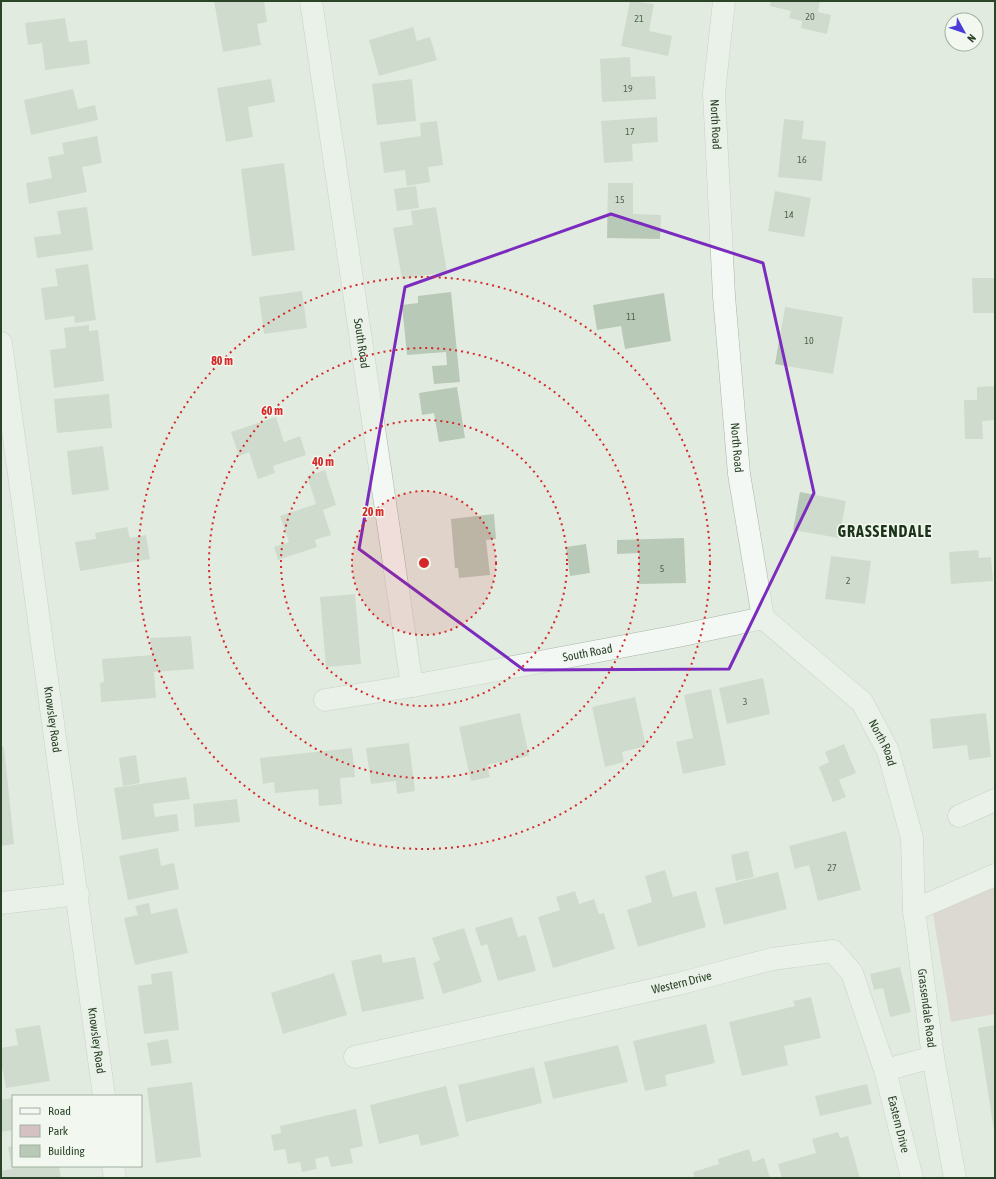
<svg xmlns="http://www.w3.org/2000/svg" width="996" height="1179" font-family="'Asap Condensed',sans-serif">
	<style>
		.green { fill: #d5c1c1 }
		.building { fill: #b9c9b7 }
		.lines { fill: none; stroke-linecap: round; stroke-linejoin: round }
		.minor-casing { stroke: #a7b6a5; stroke-width: 23 }
		.minor { stroke: #f4f8f4; stroke-width: 22 }
		.marked { fill: none; stroke: #7b2cbf; stroke-width: 3; stroke-linejoin: round }
		.ring { fill: none; stroke: #d62828; stroke-width: 2; stroke-dasharray: 2 4 }
		.labels { text-anchor: middle; stroke-width: 3; stroke-linejoin: round; paint-order: stroke }
		.number-label { font-size: 10px; fill: #4e654b }
		.street-label { font-size: 12px; fill: #2b4427; stroke: #f2f8f0 }
		.district-label { font-size: 16px; font-weight: bold; letter-spacing: 1px; fill: #1c341a; stroke: #f2f8f0 }
		.centre { fill: #d62828; stroke: #f2f8f0; stroke-width: 2 }
		.ring-label { font-size: 12px; text-anchor: middle; font-weight: bold; fill: #d62828; stroke: #f2f8f0; stroke-width: 3; stroke-linejoin: round; paint-order: stroke }
	</style>
	<rect width="100%" height="100%" fill="#e2ebe0"/>
	<path class="green" d="M995 885V1014L951 1022 933 914Z"/>
	<g class="building">
		<path d="M214 1H264L267 22 257 24 261 45 223 52Z"/>
		<path d="M630 1 654 4 649 31 672 36 668 56 621 46Z"/>
		<path d="M771 1H820L818 12 831 15 827 34 801 28 802 21 789 18 791 11 770 6Z"/>
		<path d="M65 18 69 42 87 40 90 64 45 70 42 43 28 45 25 23Z"/>
		<path d="M413 27 417 41 430 37 437 60 379 76 369 40Z"/>
		<path d="M630 57 631 77 655 76 656 99 602 102 600 59Z"/>
		<path d="M271 79 275 102 248 107 253 137 226 142 217 88Z"/>
		<path d="M412 79 416 121 377 125 372 84Z"/>
		<path d="M73 89 78 109 95 105 98 120 31 135 24 100Z"/>
		<path d="M657 117 658 142 632 144 633 161 604 163 601 121Z"/>
		<path d="M784 119 804 121 802 139 826 141 822 181 778 177Z"/>
		<path d="M437 121 443 165 428 167 430 182 407 186 405 170 384 173 380 142 421 136 420 123Z"/>
		<path d="M97 136 102 163 82 167 87 192 29 204 26 183 52 178 48 157 64 154 62 143Z"/>
		<path d="M284 163 295 250 252 256 241 169Z"/>
		<path d="M608 183H633V214L661 215 660 239 607 238Z"/>
		<path d="M416 186 419 208 397 211 394 189Z"/>
		<path d="M775 191 811 198 804 237 768 231Z"/>
		<path d="M87 207 93 250 37 258 34 237 61 234 57 211Z"/>
		<path d="M436 207 447 272 402 279 393 228 413 225 411 211Z"/>
		<path d="M88 264 96 320 75 323 74 316 45 320 41 288 58 286 55 269Z"/>
		<path d="M972 278H995V313H973Z"/>
		<path d="M302 291 307 328 264 334 259 297Z"/>
		<path d="M451 292 460 382 434 384 432 366 447 365 446 352 407 355 402 305 418 303V296Z"/>
		<path d="M664 293 671 341 625 349 621 326 597 330 593 305Z"/>
		<path d="M785 307 843 317 833 374 775 364Z"/>
		<path d="M89 325V331L98 330 104 381 54 388 50 350 66 348 64 328Z"/>
		<path d="M995 386V420L982 421 983 439H965L964 400H977V387Z"/>
		<path d="M457 387 465 438 439 442 434 413 422 415 419 393Z"/>
		<path d="M109 394 112 428 57 433 54 399Z"/>
		<path d="M276 417 284 442 300 436 306 455 273 466 275 473 258 479 249 452 239 456 231 432Z"/>
		<path d="M103 446 109 490 72 495 67 451Z"/>
		<path d="M325 470 336 505 323 510 331 535 315 540 317 547 278 560 274 547 289 542 280 516 316 504 307 476Z"/>
		<path d="M800 492 846 501 839 538 793 530Z"/>
		<path d="M494 514 496 539 486 540 490 575 459 578 458 568H455L451 519Z"/>
		<path d="M127 527 130 538 146 535 150 559 80 571 75 542 96 539 95 533Z"/>
		<path d="M684 538 686 583 639 584V553L617 554V540Z"/>
		<path d="M586 544 590 573 570 576 566 547Z"/>
		<path d="M978 550 979 558 991 557 993 581 951 584 949 552Z"/>
		<path d="M831 556 871 561 865 604 825 599Z"/>
		<path d="M355 594 361 664 326 667 320 597Z"/>
		<path d="M191 636 194 669 154 672 156 698 101 702 100 683 104 682 102 659 152 655 150 638Z"/>
		<path d="M763 678 770 714 727 724 719 688Z"/>
		<path d="M711 689 726 765 683 774 676 742 693 738 684 695Z"/>
		<path d="M635 697 646 746 622 752 624 762 605 767 592 707Z"/>
		<path d="M520 713 529 756 487 765 490 777 471 781 459 727Z"/>
		<path d="M986 713 991 757 969 760 967 745 933 749 930 719Z"/>
		<path d="M409 743 415 791 397 794 396 781 371 784 366 748Z"/>
		<path d="M844 744 856 773 839 780 846 797 833 802 819 767 829 762 825 752Z"/>
		<path d="M1 747H4L14 844 1 846Z"/>
		<path d="M352 748 355 777 340 778 342 804 319 806 318 789 275 793 274 782 263 784 260 758Z"/>
		<path d="M136 755 140 783 123 786 119 758Z"/>
		<path d="M186 777 190 799 153 804 155 817 177 814 179 831 122 840 114 788Z"/>
		<path d="M237 799 240 822 195 827 193 804Z"/>
		<path d="M846 831 861 890 818 901 809 865 795 869 789 846Z"/>
		<path d="M158 848 161 866 174 863 179 889 128 900 119 856Z"/>
		<path d="M748 851 754 877 736 881 731 855Z"/>
		<path d="M665 870 673 897 696 891 706 927 638 947 627 910 652 902 645 876Z"/>
		<path d="M778 872 787 909 724 925 715 888Z"/>
		<path d="M575 891 579 904 594 899 599 914 604 913 615 949 553 968 538 917 560 910 556 897Z"/>
		<path d="M149 903 151 914 177 908 188 953 135 965 124 918 138 915 135 906Z"/>
		<path d="M512 917 518 937 526 935 536 971 498 981 487 944 481 946 475 928Z"/>
		<path d="M464 928 482 982 443 994 433 963 440 960 432 938Z"/>
		<path d="M381 954 383 963 415 957 424 999 362 1012 351 961Z"/>
		<path d="M900 967 911 1012 890 1017 883 988 874 990 870 974Z"/>
		<path d="M172 971 179 1030 144 1034 138 986 152 984 151 974Z"/>
		<path d="M334 973 347 1015 283 1034 271 993Z"/>
		<path d="M811 997 821 1038 784 1046 788 1065 742 1076 729 1022 795 1006 793 1001Z"/>
		<path d="M706 1024 715 1063 665 1075 667 1086 645 1091 633 1041Z"/>
		<path d="M40 1025 50 1081 6 1088 1 1062V1048L18 1045 15 1029Z"/>
		<path d="M995 1025V1131H994L978 1028Z"/>
		<path d="M168 1039 172 1063 151 1066 147 1043Z"/>
		<path d="M618 1045 628 1082 553 1099 544 1062Z"/>
		<path d="M534 1067 542 1103 466 1122 458 1085Z"/>
		<path d="M192 1082 201 1157 156 1163 147 1088Z"/>
		<path d="M867 1084 872 1104 820 1116 815 1096Z"/>
		<path d="M446 1086 459 1136 421 1146 418 1134 379 1144 370 1105Z"/>
		<path d="M13 1098V1130L1 1132V1100Z"/>
		<path d="M356 1109 363 1146 350 1149 353 1163 331 1167 328 1156 315 1159 317 1169 302 1172 300 1162 288 1164 285 1149 274 1151 271 1135 281 1133 280 1126Z"/>
		<path d="M838 1132 840 1138 848 1136 860 1178H782L778 1164 816 1153 812 1139Z"/>
		<path d="M13 1146V1166H59L61 1178H3L1 1171 12 1169 8 1147Z"/>
		<path d="M749 1149 753 1162 764 1158 770 1178H695L693 1172 719 1164 718 1159Z"/>
	</g>
	<g class="lines">
		<defs>
			<g id="minor">
				<path id="s1" d="M311 1 412 686 678 636 763 618"/>
				<path id="s2" d="M724 1 714 93 724 296 739 474 763 618 862 702 888 751 912 838 914 910 933 1057 955 1178"/>
				<path id="s3" d="M1 343 104 1096"/>
				<path d="M325 700 412 686"/>
				<path d="M959 816 995 800"/>
				<path d="M1 903 78 894"/>
				<path d="M914 910 995 875"/>
				<path id="s4" d="M355 1057 678 984 772 959 833 951 852 973 885 1070 933 1057"/>
				<path id="s5" d="M885 1070 912 1178"/>
				<path d="M113 1166 115 1178"/>
			</g>
		</defs>
		<use href="#minor" class="minor-casing"/>
		<use href="#minor" class="minor"/>
	</g>
	<path d="M0 0H996V1179H0ZM611 214 763 263 814 493 729 669 524 670 359 549 405 287Z" fill="#e2ebe0" fill-opacity=".55" fill-rule="evenodd"/>
	<path class="marked" d="M611 214 763 263 814 493 729 669 524 670 359 549 405 287Z"/>
	<circle cx="424" cy="563" r="72" fill="#d62828" fill-opacity=".12"/>
	<g class="ring">
		<circle cx="424" cy="563" r="72"/>
		<circle cx="424" cy="563" r="143"/>
		<circle cx="424" cy="563" r="215"/>
		<circle cx="424" cy="563" r="286"/>
	</g>
	<g class="labels">
		<g class="number-label">
			<text x="810" y="20">20</text>
			<text x="639" y="22">21</text>
			<text x="628" y="92">19</text>
			<text x="630" y="135">17</text>
			<text x="802" y="163">16</text>
			<text x="620" y="203">15</text>
			<text x="789" y="218">14</text>
			<text x="631" y="320">11</text>
			<text x="809" y="344">10</text>
			<text x="662" y="572">5</text>
			<text x="848" y="584">2</text>
			<text x="745" y="705">3</text>
			<text x="832" y="871">27</text>
		</g>
		<g class="street-label">
			<text dy="4" stroke="none"><textPath href="#s2" startOffset="124">North Road</textPath></text>
			<text dy="4" stroke="none"><textPath href="#s1" startOffset="346">South Road</textPath></text>
			<text dy="4" stroke="none"><textPath href="#s2" startOffset="448">North Road</textPath></text>
			<text dy="4" stroke="none"><textPath href="#s1" startOffset="871">South Road</textPath></text>
			<text dy="4" stroke="none"><textPath href="#s3" startOffset="380">Knowsley Road</textPath></text>
			<text dy="4" stroke="none"><textPath href="#s2" startOffset="796">North Road</textPath></text>
			<text dy="4" stroke="none"><textPath href="#s4" startOffset="335">Western Drive</textPath></text>
			<text dy="4" stroke="none"><textPath href="#s2" startOffset="1067">Grassendale Road</textPath></text>
			<text dy="4" stroke="none"><textPath href="#s3" startOffset="704">Knowsley Road</textPath></text>
			<text dy="4" stroke="none"><textPath href="#s5" startOffset="56">Eastern Drive</textPath></text>
		</g>
		<g class="district-label">
			<text x="885" y="537">GRASSENDALE</text>
		</g>
	</g>
	<circle cx="424" cy="563" r="6" class="centre"/>
	<g class="ring-label">
		<text x="222" y="365">80 m</text>
		<text x="272" y="415">60 m</text>
		<text x="323" y="466">40 m</text>
		<text x="373" y="516">20 m</text>
	</g>
	<rect width="996" height="1179" fill="none" stroke="#2b4427" stroke-width="4"/>
	<rect x="12" y="1095" width="130" height="72" fill="#f2f8f0" stroke="#a2b0a0"/>
	<rect x="20" y="1108" width="20" height="6" fill="#f4f8f4" stroke="#a2b0a0"/>
	<text x="48" y="1115" font-size="12" fill="#2b4427">Road</text>
	<rect x="20" y="1125" width="20" height="12" fill="#d5c1c1" stroke="#a2b0a0"/>
	<text x="48" y="1135" font-size="12" fill="#2b4427">Park</text>
	<rect x="20" y="1145" width="20" height="12" fill="#b9c9b7" stroke="#a2b0a0"/>
	<text x="48" y="1155" font-size="12" fill="#2b4427">Building</text>
	<g transform="translate(964 32) rotate(130)"><circle r="19" fill="#f2f8f0" stroke="#a2b0a0"/>
	<path d="M0-3L7 15L0 10L-7 15Z" fill="#4b3cd9"/>
	<text y="-6" font-size="11" font-weight="bold" text-anchor="middle" fill="#2b4427">N</text>
	</g>
</svg>
